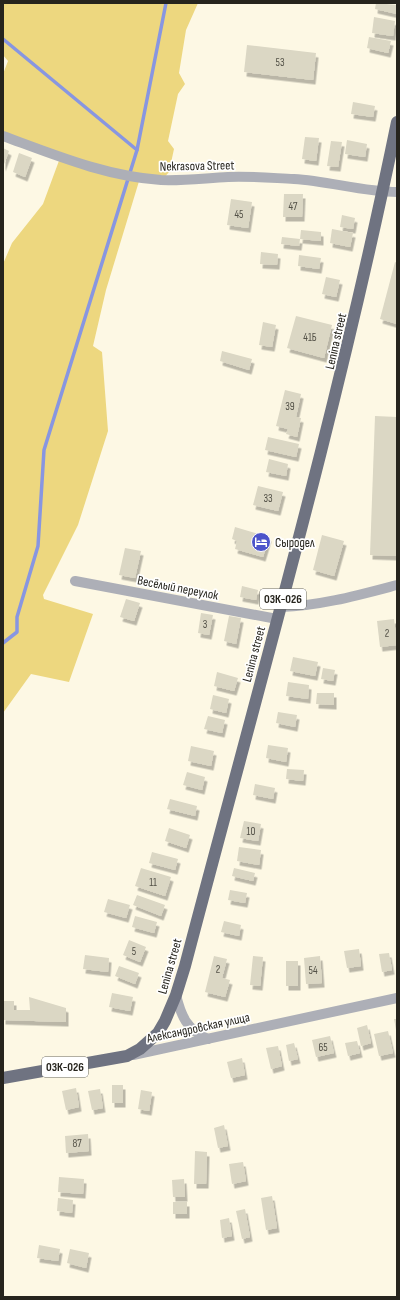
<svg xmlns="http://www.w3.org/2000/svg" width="400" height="1300" font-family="'Sofia Sans Condensed',sans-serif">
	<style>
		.green { fill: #edd77f }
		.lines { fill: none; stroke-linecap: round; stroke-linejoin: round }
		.stream { stroke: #8896e1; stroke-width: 3.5 }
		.building { fill: #dbd7c4; filter: url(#shadow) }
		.street { stroke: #adafb7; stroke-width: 10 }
		.primary { stroke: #6f7381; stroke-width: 12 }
		.labels { text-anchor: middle; stroke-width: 3.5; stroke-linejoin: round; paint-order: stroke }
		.number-label { font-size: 11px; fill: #535147 }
		.shield { fill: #fff; stroke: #676661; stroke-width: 1 }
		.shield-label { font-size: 12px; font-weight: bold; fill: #26241d }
		.street-label { font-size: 13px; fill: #26241d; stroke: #fff }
		.poi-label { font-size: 13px; fill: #26241d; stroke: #fff; text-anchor: start }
	</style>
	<defs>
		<filter id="shadow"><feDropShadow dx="2.5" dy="4.5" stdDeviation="0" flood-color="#0004"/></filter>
	</defs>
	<rect width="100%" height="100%" fill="#fdf8e4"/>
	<path class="green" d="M3 3H198L186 30 179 73 185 84 178 94 168 141 174 149 169 172 162 180 140 178 106 290 93 346 102 352 108 431 78 525 43 595 44 599 93 614 69 682 31 674 3 713V264L12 243 43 204 60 158 3 136V74L8 61 3 55Z"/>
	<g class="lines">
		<g class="stream">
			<path d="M3 39 137 150"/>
			<path d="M3 643 17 632V617L38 546 44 450 137 150 166 3"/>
		</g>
	</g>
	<g class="building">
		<path d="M376 3 397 5V14L375 9Z"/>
		<path d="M374 17 395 21 393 36 372 33Z"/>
		<path d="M369 37 391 41 388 53 367 48Z"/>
		<path d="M247 45 316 53 313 80 244 72Z"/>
		<path d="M353 102 375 106 373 117 351 114Z"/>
		<path d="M305 137 319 138 316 161 302 159Z"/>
		<path d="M347 140 367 144 365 157 345 154Z"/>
		<path d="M331 141 342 142 338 167 327 166Z"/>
		<path d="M3 148 9 151 3 167Z"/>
		<path d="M19 153 32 158 25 177 13 172Z"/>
		<path d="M284 194H303L302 217H283Z"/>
		<path d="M231 199 252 202 248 228 227 225Z"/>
		<path d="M342 215 355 218 353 229 340 227Z"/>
		<path d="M332 229 353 233 350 247 330 243Z"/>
		<path d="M301 230 321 232V241L300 239Z"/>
		<path d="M282 237 300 239 299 246 281 244Z"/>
		<path d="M261 252 278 254 277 265 260 264Z"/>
		<path d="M299 255 321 258 319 269 298 266Z"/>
		<path d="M395 262 397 263V324L380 319Z"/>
		<path d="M326 277 340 280 336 297 322 294Z"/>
		<path d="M296 316 332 325 324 358 287 348Z"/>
		<path d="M263 322 276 325 272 347 259 345Z"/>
		<path d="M222 351 252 359 249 370 220 361Z"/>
		<path d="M285 390 301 394 296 417 301 418 297 437 286 434 288 429 276 426Z"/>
		<path d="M375 416 397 417V556L370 555Z"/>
		<path d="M268 437 299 444 296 457 265 450Z"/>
		<path d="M269 459 288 464 286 476 266 472Z"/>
		<path d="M258 486 283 492 278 511 253 505Z"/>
		<path d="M235 527 269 537 263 557 235 549 237 541 232 539Z"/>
		<path d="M322 535 344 541 334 576 313 570Z"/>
		<path d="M125 548 141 551 135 578 119 575Z"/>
		<path d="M242 586 258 590 256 600 240 597Z"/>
		<path d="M126 599 140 603 134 621 120 617Z"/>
		<path d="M201 613 213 615 209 635 198 633Z"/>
		<path d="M229 616 241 618 236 644 224 641Z"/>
		<path d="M394 619 397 645 380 647 377 621Z"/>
		<path d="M293 657 318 662 315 676 290 671Z"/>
		<path d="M323 668 335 670 333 681 321 679Z"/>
		<path d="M217 672 238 678 234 691 214 686Z"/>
		<path d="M288 682 309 685 308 699 286 696Z"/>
		<path d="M317 693H334V705L316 704Z"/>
		<path d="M213 695 229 699 226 713 210 709Z"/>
		<path d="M278 712 297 715 295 727 276 723Z"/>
		<path d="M208 716 225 720 222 733 204 729Z"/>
		<path d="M268 745 288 748 286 762 266 758Z"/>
		<path d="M191 746 214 751 211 766 188 761Z"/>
		<path d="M287 769 304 770 303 781 286 779Z"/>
		<path d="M187 772 205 777 202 790 183 785Z"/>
		<path d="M255 784 275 788 273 799 253 795Z"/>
		<path d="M170 799 197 806 195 816 167 809Z"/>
		<path d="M244 821 261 824 258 841 240 838Z"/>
		<path d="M169 828 190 835 186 848 165 841Z"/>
		<path d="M239 847 261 850 259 865 237 861Z"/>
		<path d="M152 852 178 859 175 870 149 863Z"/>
		<path d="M141 868 171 877 165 896 135 886Z"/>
		<path d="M234 868 255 873 253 881 232 876Z"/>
		<path d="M230 890 247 893 245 903 228 900Z"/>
		<path d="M137 895 165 905 161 916 133 905Z"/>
		<path d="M108 899 130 905 126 918 104 912Z"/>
		<path d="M135 916 157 922 154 933 132 927Z"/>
		<path d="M224 921 241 925 239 936 221 932Z"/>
		<path d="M129 940 146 947 140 962 123 955Z"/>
		<path d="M359 949 361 966 347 968 344 951Z"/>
		<path d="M389 953 392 970 382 972 379 954Z"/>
		<path d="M85 955 109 958 108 972 83 969Z"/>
		<path d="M214 956 227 959 222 978 230 980 225 997 205 992Z"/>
		<path d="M253 956 263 957 260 986 250 985Z"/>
		<path d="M320 956 322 983 306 984 304 958Z"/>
		<rect x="286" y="961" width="12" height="25"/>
		<path d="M119 966 139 973 135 984 115 976Z"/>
		<path d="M112 993 133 997 130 1011 109 1007Z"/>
		<path d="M29 997 66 1008V1022L3 1020V1001H14V1010H30Z"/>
		<path d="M394 1019H397V1030H396Z"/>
		<path d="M367 1025 371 1043 361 1046 357 1028Z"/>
		<path d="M388 1031 393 1053 379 1056 374 1034Z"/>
		<path d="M330 1036 334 1053 316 1057 312 1040Z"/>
		<path d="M357 1041 360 1053 348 1056 345 1043Z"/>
		<path d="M294 1043 298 1059 289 1061 286 1045Z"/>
		<path d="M278 1046 282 1066 271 1069 266 1048Z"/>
		<path d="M242 1058 245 1075 231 1078 227 1062Z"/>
		<rect x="112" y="1085" width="11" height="18"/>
		<path d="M76 1088 79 1107 66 1110 62 1091Z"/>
		<path d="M100 1089 103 1108 92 1110 88 1091Z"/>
		<path d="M141 1090 152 1092 149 1111 138 1109Z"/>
		<path d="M224 1125 228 1146 218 1148 214 1128Z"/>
		<path d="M88 1134 89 1151 66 1153 65 1136Z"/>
		<path d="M195 1151 207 1152 206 1184H194Z"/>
		<path d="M243 1162 246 1181 232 1184 229 1164Z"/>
		<path d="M59 1177 84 1179 83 1194 58 1192Z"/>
		<path d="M184 1179 185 1197H173L172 1180Z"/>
		<path d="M272 1196 277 1228 266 1230 261 1198Z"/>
		<path d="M58 1198 73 1200 72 1213 57 1211Z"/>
		<rect x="173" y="1202" width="14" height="12"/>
		<path d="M245 1209 250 1237 242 1239 236 1211Z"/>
		<path d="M229 1218 232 1236 222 1238 220 1220Z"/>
		<path d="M39 1245 60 1249 58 1261 37 1258Z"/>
		<path d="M70 1249 89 1253 86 1268 67 1263Z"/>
	</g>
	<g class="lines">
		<g class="street">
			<path d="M3 136C55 155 105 176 161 180 183 181 206 178 228 177 250 176 272 178 294 179 329 181 363 192 397 192"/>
			<path d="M75 581 277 619"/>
			<path d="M281 607C320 606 359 595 397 585"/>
			<path d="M176 995C181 1016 187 1030 208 1039"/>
			<path d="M133 1055 397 998"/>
		</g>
		<path class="primary" d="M3 1078 127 1056 140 1049 158 1033 165 1021 176 995 185 966C259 685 339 406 397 122"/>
	</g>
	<defs>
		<symbol id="hotel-disc" viewBox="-11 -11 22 22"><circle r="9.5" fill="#4c54ca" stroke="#fff"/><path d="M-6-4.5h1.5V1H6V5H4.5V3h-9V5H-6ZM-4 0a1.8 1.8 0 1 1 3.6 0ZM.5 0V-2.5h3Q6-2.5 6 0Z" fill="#fff"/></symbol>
	</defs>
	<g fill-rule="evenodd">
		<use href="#hotel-disc" x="250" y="531" width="22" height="22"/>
	</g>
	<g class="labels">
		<g class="number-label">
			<text x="280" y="66">53</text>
			<text x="293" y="210">47</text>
			<text x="239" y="218">45</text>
			<text x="310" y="341">41Б</text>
			<text x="290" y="410">39</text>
			<text x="268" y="502">33</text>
			<text x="205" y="628">3</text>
			<text x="387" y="637">2</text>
			<text x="251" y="835">10</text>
			<text x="153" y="886">11</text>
			<text x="134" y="955">5</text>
			<text x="218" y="973">2</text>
			<text x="313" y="974">54</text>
			<text x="323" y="1051">65</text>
			<text x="77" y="1147">87</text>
		</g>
		<g class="shield">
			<rect x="260" y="589" width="46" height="20" rx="3"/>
			<rect x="42" y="1057" width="46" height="20" rx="3"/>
		</g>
		<g class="shield-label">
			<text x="283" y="603">03К-026</text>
			<text x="65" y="1071">03К-026</text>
		</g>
		<g class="street-label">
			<text transform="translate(197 165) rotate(-1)" y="5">Nekrasova Street</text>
			<text transform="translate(335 341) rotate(-77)" y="5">Lenina street</text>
			<text transform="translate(178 587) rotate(11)" y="5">Весёлый переулок</text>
			<text transform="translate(253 654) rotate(-75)" y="5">Lenina street</text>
			<text transform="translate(169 966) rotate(-74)" y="5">Lenina street</text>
			<text transform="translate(198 1027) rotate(-12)" y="5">Александровская улица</text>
		</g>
		<g class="poi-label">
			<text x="275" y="547">Сыродел</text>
		</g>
	</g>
	<rect width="400" height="1300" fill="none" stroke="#26241d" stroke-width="8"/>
</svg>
